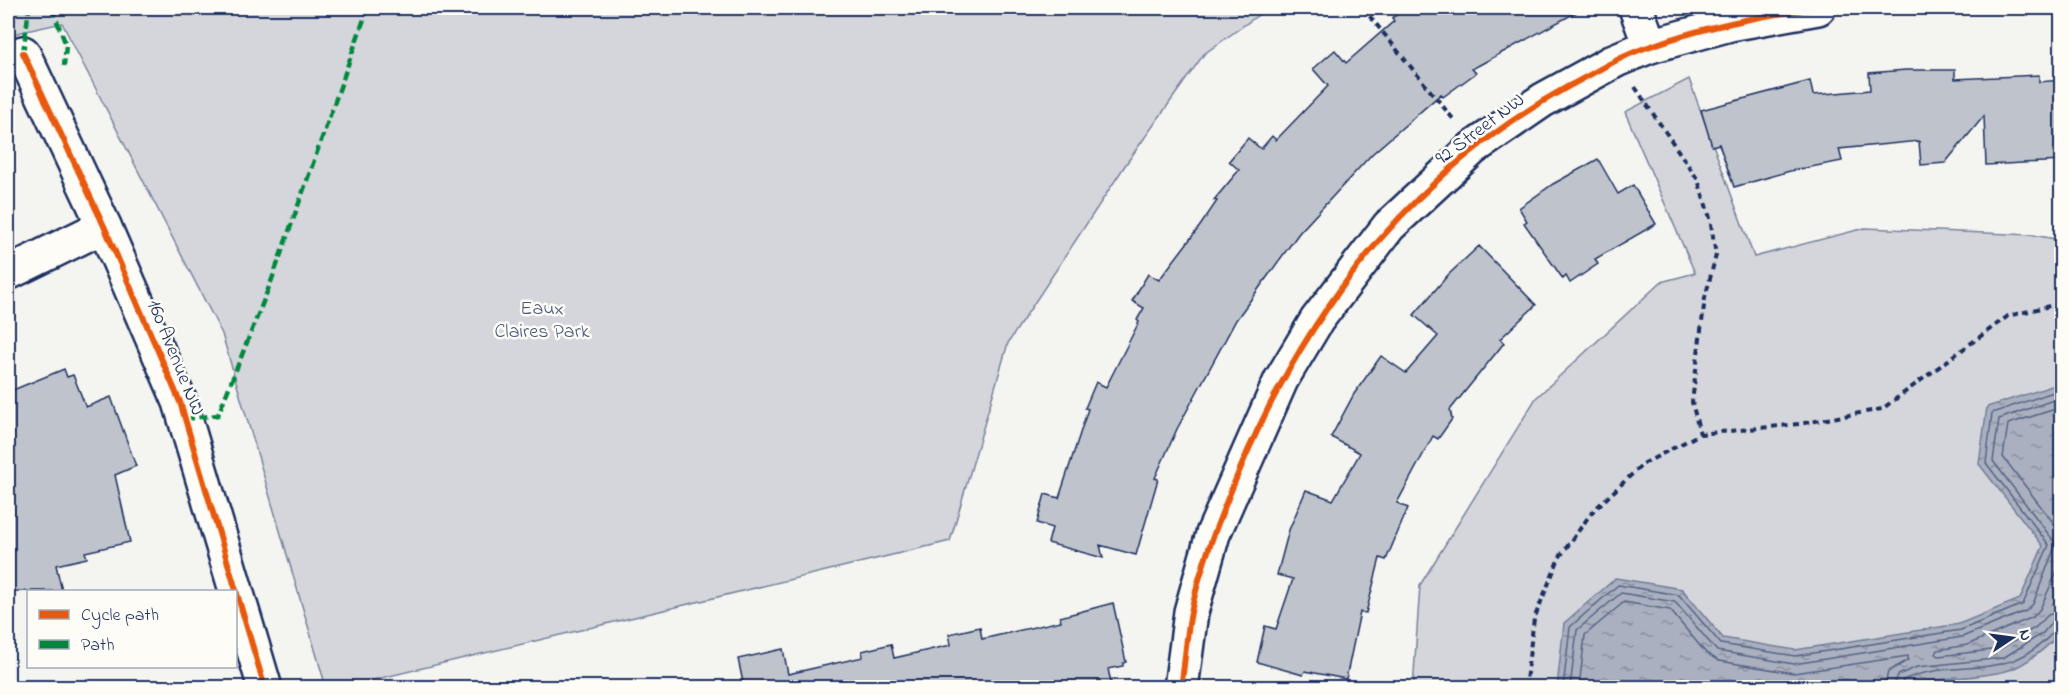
<svg xmlns="http://www.w3.org/2000/svg" width="2069" height="695" font-family="'Indie Flower',sans-serif">
	<style>
		.green { fill: #d4d6db; stroke: #78829c; stroke-width: 1.5 }
		.water { fill: url(#water-ripples); stroke: #717c98; stroke-width: 1.5 }
		.lines { fill: none; stroke-linecap: round; stroke-linejoin: round }
		.shore { stroke: #546385; stroke-width: 1.5 }
		.building { fill: #bfc3cc; stroke: #1b2f5e; stroke-width: 1.5 }
		.minor-casing { stroke: #1b2f5e; stroke-width: 38 }
		.tertiary-casing { stroke: #1b2f5e; stroke-width: 38 }
		.path { stroke: #1b2f5e; stroke-width: 4; stroke-dasharray: 6 4.5; stroke-linecap: butt }
		.minor { stroke: #fdfcf7; stroke-width: 33 }
		.tertiary { stroke: #fdfcf7; stroke-width: 33 }
		.quiet { stroke: #00873e; stroke-width: 4.5; stroke-dasharray: 9 4.5; stroke-linecap: butt }
		.cycleway-casing { stroke: #fdfcf7; stroke-width: 10 }
		.cycleway { stroke: #e8590c; stroke-width: 6 }
		.labels { text-anchor: middle; stroke-width: 5; stroke-linejoin: round; paint-order: stroke }
		.street-label { font-size: 20px; fill: #1b2f5e; stroke: #fdfcf7 }
		.park-label { font-size: 20px; fill: #49597d; stroke: #fdfcf7 }
	</style>
	<defs>
		<pattern id="water-ripples" width="26" height="14" patternUnits="userSpaceOnUse" patternTransform="scale(1.5)"><rect width="26" height="14" fill="#aab0bf"/><path d="M2 4q2-2 4 0t4 0M15 11q2-2 4 0t4 0" fill="none" stroke="#8a909e"/></pattern>
	</defs>
	<rect width="100%" height="100%" fill="#f4f4f1"/>
	<filter id="ink" filterUnits="userSpaceOnUse"><feTurbulence type="fractalNoise" baseFrequency=".0167" numOctaves="2"/><feDisplacementMap in="SourceGraphic" scale="12" xChannelSelector="R" yChannelSelector="G"/><feConvolveMatrix kernelMatrix="1 2 1 2 8 2 1 2 1" color-interpolation-filters="sRGB"/></filter>
	<g filter="url(#ink)">
		<g class="green">
			<path d="M8 8H1268L1204 54 1126 164 1008 343 950 541 340 688 326 687 222 334 62 23 8 35Z"/>
			<path d="M1689 79 1754 257 1865 228 2033 235 2061 240V687L1413 688 1420 585 1536 398 1661 282 1695 273 1625 112Z"/>
		</g>
		<path class="water" d="M2061 383V630C2052 645 2023 667 2006 671 1970 680 1934 676 1899 688L1557 687 1564 623 1616 578 1682 589 1723 638 1795 650 1959 624 2020 599 2043 546 1979 464 1987 407Z"/>
		<g class="lines">
			<g class="shore">
				<path d="M2062 407 2008 424 2003 457 2062 534"/>
				<path d="M2062 560 2040 609 2033 617 1967 645 1938 650 1936 654 1939 656 2000 649 2036 627 2048 615 2062 611"/>
				<path d="M1563 688 1570 627 1618 585 1679 595 1721 644 1795 656 1961 630 2023 604 2049 545 1986 463 1992 413 2062 389"/>
				<path d="M1570 688 1577 630 1621 593 1675 602 1717 651 1794 664 1962 637 2026 611 2033 604 2056 544 1993 461 1999 419 2062 397"/>
				<path d="M1579 688 1585 635 1624 602 1670 610 1706 653 1719 661 1794 673 1908 656V660L1888 672 1884 688"/>
				<path d="M1893 688 1898 675 1917 667 2003 658 2043 633 2052 622 2062 620"/>
				<path d="M1901 688 1903 680C1957 656 2008 686 2056 629L2062 628"/>
			</g>
		</g>
		<g class="building">
			<path d="M1407 8H1584L1472 69 1476 73 1443 97 1441 94 1372 154 1299 233 1236 320 1177 429 1155 478 1158 479 1136 555 1100 545 1103 558 1048 543 1052 528 1037 523 1045 494 1059 498 1088 409 1085 408 1096 382 1106 387 1139 322 1137 320 1144 308 1132 301 1148 274 1159 280 1200 226 1217 201 1214 200 1239 170 1229 161 1248 138 1261 149 1272 136 1276 140 1328 86 1313 69 1335 50 1346 63 1394 21 1392 18Z"/>
			<path d="M1906 70H1955V79L2039 75V82L2061 80V161L1986 165 1984 116 1945 163 1921 165 1919 141 1839 149 1842 161 1790 171 1734 187 1719 144 1712 146 1701 110 1810 81 1813 95 1870 90 1869 73Z"/>
			<path d="M1598 159 1618 194 1633 185 1656 224 1595 259 1598 264 1570 283 1566 276 1563 279 1524 223 1527 221 1519 208 1553 184Z"/>
			<path d="M1479 246 1536 305 1500 339 1504 343 1450 410 1452 419 1438 439 1433 436 1397 503 1408 508 1386 560 1380 558 1366 613 1360 612 1346 679 1305 671 1303 675 1257 662 1265 626 1276 629 1293 579 1277 575 1289 530 1306 490 1333 500 1360 453 1331 437 1354 394 1381 356 1406 373 1438 336 1414 315 1448 275Z"/>
			<path d="M64 369 67 377 73 375 86 407 111 397 136 466 115 475 130 542 85 552 87 558 56 565 62 591H8V392Z"/>
			<path d="M1113 603 1126 662 1123 663V666L1108 669 1112 687H744L738 659 783 649 788 674 863 657 862 651 891 644 894 658 951 645 949 634 980 627 982 639 1061 621 1060 617Z"/>
		</g>
		<g class="lines">
			<defs>
				<g id="minor">
					<path d="M8 273 104 226"/>
					<path d="M1181 688 1191 612 1213 534 1281 380 1317 320 1389 226 1473 148 1543 100 1616 60 1650 46"/>
				</g>
				<g id="tertiary">
					<path d="M1636 8 1650 46 1730 24 1818 8"/>
					<path d="M23 53 104 226 180 402 265 688"/>
				</g>
			</defs>
			<use href="#minor" class="minor-casing"/>
			<use href="#tertiary" class="tertiary-casing"/>
			<g class="path">
				<path d="M1363 8 1454 120"/>
				<path d="M1635 87 1698 180 1710 218 1716 255 1705 298 1692 402 1700 434"/>
				<path d="M1525 688 1534 619 1559 558 1592 512 1643 464 1700 434 1799 424 1882 409 2008 316 2062 303"/>
			</g>
			<use href="#minor" class="minor"/>
			<use href="#tertiary" class="tertiary"/>
			<g class="quiet">
				<path d="M52 8 66 45 64 66"/>
				<path d="M23 53 29 8"/>
				<path d="M185 419 218 415 271 282 368 8"/>
			</g>
			<defs>
				<g id="cycleway">
					<path d="M23 53 104 226 180 402 265 688"/>
					<path d="M1181 688C1185 663 1186 637 1191 612 1201 564 1219 519 1238 474 1307 309 1411 173 1569 86 1596 72 1622 55 1651 46 1704 27 1762 15 1818 8"/>
				</g>
			</defs>
			<use href="#cycleway" class="cycleway-casing"/>
			<use href="#cycleway" class="cycleway"/>
		</g>
	</g>
	<g class="labels">
		<g class="street-label">
			<text transform="translate(1479 128) rotate(-37)" y="7">92 Street NW</text>
			<text transform="translate(177 357) rotate(68)" y="7">160 Avenue NW</text>
		</g>
		<g class="park-label">
			<text x="542" y="314">Eaux<tspan x="542" dy="23">Claires Park</tspan></text>
		</g>
	</g>
	<rect width="2069" height="695" fill="none" stroke="#fdfcf7" stroke-width="30"/>
	<rect x="15" y="15" width="2039" height="665" fill="none" stroke="#1b2f5e" stroke-width="2" filter="url(#ink)"/>
	<rect x="27" y="590" width="210" height="78" fill="#fdfcf7" stroke="#a3aaba" stroke-width="1.5"/>
	<rect x="39" y="610" width="30" height="9" fill="#e8590c" stroke="#a3aaba" stroke-width="1.5"/>
	<text x="81" y="620" font-size="18" fill="#1b2f5e">Cycle path</text>
	<rect x="39" y="640" width="30" height="9" fill="#00873e" stroke="#a3aaba" stroke-width="1.5"/>
	<text x="81" y="650" font-size="18" fill="#1b2f5e">Path</text>
	<g transform="translate(2012 638) rotate(77)" stroke="#fdfcf7" stroke-width="4.5" paint-order="stroke">
	<path d="M0-4.5L10 22L0 15L-10 22Z" fill="#1b2f5e"/>
	<text y="-9" font-size="16" font-weight="bold" text-anchor="middle" fill="#1b2f5e">N</text>
	</g>
</svg>
